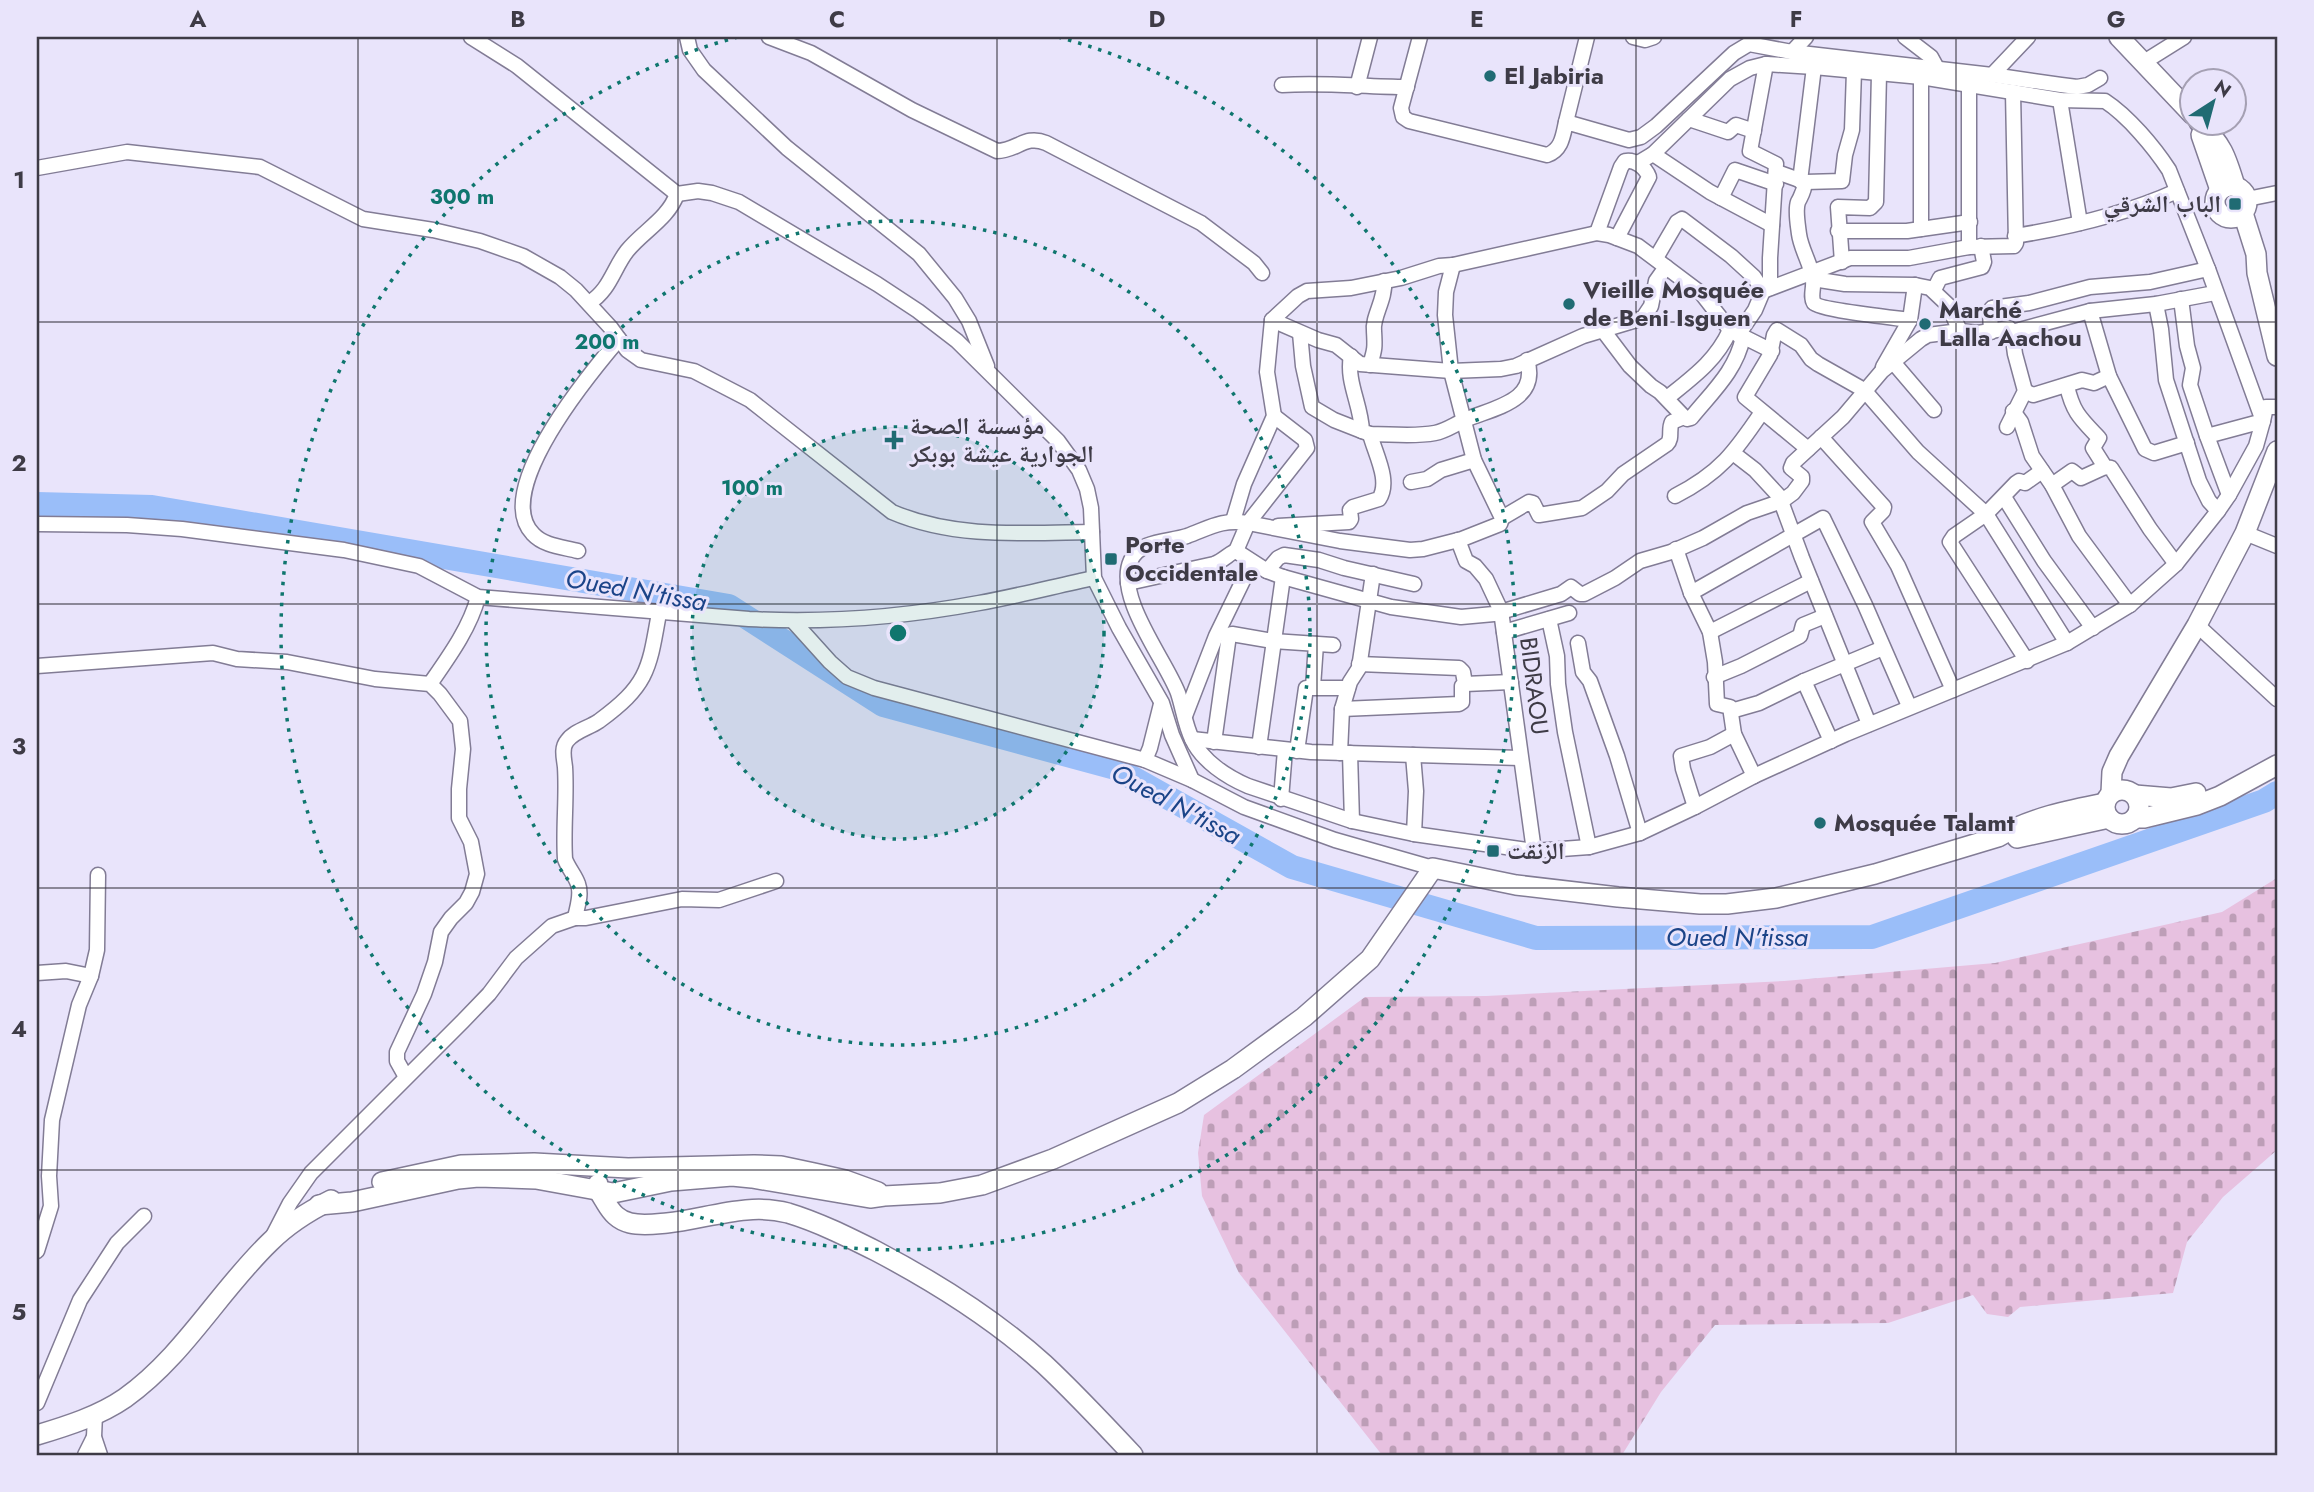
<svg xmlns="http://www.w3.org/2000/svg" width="2314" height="1492" font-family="Jost,'Noto Naskh Arabic',sans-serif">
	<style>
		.cemetery { fill: url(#cemetery-stones) }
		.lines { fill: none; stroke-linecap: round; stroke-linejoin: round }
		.river { stroke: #9abef9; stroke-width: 24 }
		.street-casing { stroke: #827c95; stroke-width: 17 }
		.secondary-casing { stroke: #827c95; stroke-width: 22 }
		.street { stroke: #fff; stroke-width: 14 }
		.secondary { stroke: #fff; stroke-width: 19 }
		.grid { fill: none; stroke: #3e3b46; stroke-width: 2; stroke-opacity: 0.55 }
		.ring { fill: none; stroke: #0f766e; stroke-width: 3.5; stroke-dasharray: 3.5 7 }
		.poi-dot { fill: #206b73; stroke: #e9e4fb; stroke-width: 2.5 }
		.labels { text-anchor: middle; stroke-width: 6; stroke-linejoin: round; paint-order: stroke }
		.poi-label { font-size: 24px; font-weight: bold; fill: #3e3b46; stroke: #e9e4fb; text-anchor: start }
		.street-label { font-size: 24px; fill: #3e3b46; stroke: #e9e4fb }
		.water-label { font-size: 26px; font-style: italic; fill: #1b4488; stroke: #e9e4fb }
		.centre { fill: #0f766e; stroke: #e9e4fb; stroke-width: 3.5 }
		.ring-label { font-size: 21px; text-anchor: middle; font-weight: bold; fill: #0f766e; stroke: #e9e4fb; stroke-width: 6; stroke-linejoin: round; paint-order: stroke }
		.neatline { fill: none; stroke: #3e3b46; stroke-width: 2.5 }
		.grid-label { font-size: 23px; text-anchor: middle; font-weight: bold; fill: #3e3b46 }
	</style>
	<defs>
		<pattern id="cemetery-stones" width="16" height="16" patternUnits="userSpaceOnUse" patternTransform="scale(1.75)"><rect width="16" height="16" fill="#e7c1e0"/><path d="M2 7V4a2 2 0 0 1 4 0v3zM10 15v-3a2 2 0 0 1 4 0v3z" fill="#bd9eb7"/></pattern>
	</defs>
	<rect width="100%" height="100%" fill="#e9e4fb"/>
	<path class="cemetery" d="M2277 878V1150L2223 1197 2187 1242 2173 1293 2020 1307 2008 1317 1987 1314 1973 1295 1888 1323 1715 1325 1661 1392 1622 1455H1382L1239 1273 1202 1196 1198 1153 1204 1115 1365 997 1486 996 1784 981 1995 963 2222 912Z"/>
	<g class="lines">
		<path class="river" d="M37 504 152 507 729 606 883 705 1115 768 1292 867 1536 938 1872 937 2264 801 2277 793"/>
		<defs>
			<g id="street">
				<path d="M471 37 517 66 677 194 698 191 712 193 739 202 877 284 918 311 957 341 1058 441 1079 470 1087 489 1091 508 1094 578 1119 628 1162 703 1172 735 1192 780"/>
				<path d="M687 37 690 50 704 70 787 148 919 254 955 298 969 321 987 366"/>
				<path d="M769 37 811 53 912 110 997 151C1017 151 1025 134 1046 143L1201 223 1254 263 1262 273"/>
				<path d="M1420 37 1401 108 1403 117 1409 121 1547 155C1562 150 1563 135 1566 122L1629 140 1641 137 1656 126 1734 53 1749 44 1792 52 1992 75 2061 85 2077 87 2088 85 2100 78"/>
				<path d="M1633 37 1645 40 1654 37"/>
				<path d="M1905 37 1931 57 1937 68"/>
				<path d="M1792 52 1806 37"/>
				<path d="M2144 62 2184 37"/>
				<path d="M1766 64 1750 151 1776 164 1770 258V288"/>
				<path d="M1992 75 2028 37"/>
				<path d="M1921 77V229"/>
				<path d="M1969 84V247"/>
				<path d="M1282 85C1323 82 1365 87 1407 87"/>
				<path d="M1357 87 1370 37"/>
				<path d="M2060 100 2080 223"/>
				<path d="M1689 119 1728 132 1736 125 1754 131"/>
				<path d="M1566 122 1587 37"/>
				<path d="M1653 154 1710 192 1772 225"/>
				<path d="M37 168 127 152 260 167 363 219 433 230 480 241 523 256 560 277 576 290 611 328 627 350 641 360 694 371 750 400 892 512C955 539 1025 533 1092 532"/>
				<path d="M1777 172 1805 182 1842 181 1845 155 1852 130 1854 71"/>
				<path d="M1800 181 1814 67"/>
				<path d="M1805 182C1804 192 1802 194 1798 202 1795 210 1798 226 1799 234 1801 250 1812 265 1813 281 1814 288 1810 297 1814 303 1820 310 1896 318 1910 320"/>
				<path d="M1721 198 1735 170 1776 184"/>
				<path d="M2247 199 2277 193"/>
				<path d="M1838 231H1907L1970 222"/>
				<path d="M1597 233 1621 167 1625 161C1635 159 1646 168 1649 177L1617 238"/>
				<path d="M2015 236C2071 227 2126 214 2177 191"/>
				<path d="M1656 258 1677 222 1682 219 1731 256 1754 277 1763 291 1755 310 1738 335"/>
				<path d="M1842 262 1838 207 1870 208 1876 202 1879 74"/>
				<path d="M1813 279 1845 284 1915 285 1930 288 1948 305 1960 331"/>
				<path d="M1934 290 1940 278 1982 267 1984 262 1981 246"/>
				<path d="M1763 291 1850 258H1909L1969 247 2014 246 2016 243 2013 92"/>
				<path d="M2181 299 2187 346 2193 368 2190 385 2207 436 2229 495"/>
				<path d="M589 303C610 290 613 269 627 251 643 231 668 219 677 194"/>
				<path d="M2156 304 2161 329 2166 380 2199 481 2209 501 2218 511"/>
				<path d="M2090 311 2109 376 2145 449 2154 453 2187 443"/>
				<path d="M1272 320 1318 340 1336 345 1360 364 1451 371 1501 369 1516 366 1583 336 1643 318 1651 306 1656 281 1666 267"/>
				<path d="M1602 329 1630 366 1651 386 1660 392 1684 417"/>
				<path d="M1991 332 1990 311 1992 308 2029 303 2090 287 2150 282 2208 269"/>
				<path d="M1300 333 1303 366 1312 407 1334 420 1362 431"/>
				<path d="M1351 356C1346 382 1361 404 1362 431L1370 434C1391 434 1414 437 1435 433 1446 431 1455 424 1465 420 1492 408 1540 402 1527 360"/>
				<path d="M1893 362 1934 410"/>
				<path d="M1370 365C1375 349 1375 347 1374 331 1372 317 1386 299 1384 281"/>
				<path d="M1883 367 1910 320 1915 285"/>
				<path d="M2067 386C2073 413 2081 419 2099 438L2093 448 2105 467 2111 468 2150 529 2176 564"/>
				<path d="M2025 391 2033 395 2082 380 2094 383 2109 376"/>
				<path d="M1667 398C1693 377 1716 361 1730 330"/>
				<path d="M2013 411 2021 422 2032 456 2052 485 2079 536 2130 605"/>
				<path d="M1274 416 1305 440 1307 448 1248 523 1340 541 1410 550 1423 549 1462 539 1500 524 1502 518 1474 460 1451 371 1445 315 1446 292 1453 265"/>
				<path d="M2007 427 2025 391 2015 354 2012 332"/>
				<path d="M2207 436 2263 421 2266 407H2277"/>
				<path d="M1821 437 1884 507 1883 511 1872 522 1898 566 1953 690"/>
				<path d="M1808 449 1745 397 1770 355 1774 335 1777 330 1801 345 1811 359 1818 364 1864 390 1918 452 1986 514 2067 643"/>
				<path d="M1733 453 1755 470 1779 496 1802 558 1869 724"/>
				<path d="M1411 482 1427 479 1441 470 1474 460"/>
				<path d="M2052 485 2072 471 2081 478 2105 467"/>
				<path d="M1675 496C1720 473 1735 452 1762 412"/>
				<path d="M2004 497 2044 561 2093 628"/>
				<path d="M1502 518 1529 502 1533 503 1539 515 1582 508 1607 491 1623 474 1667 444C1673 438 1668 430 1672 422L1684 417 1687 419 1691 418C1712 392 1736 371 1743 337"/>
				<path d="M1233 521 1244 484 1274 416 1267 372 1272 320 1298 296 1307 291 1351 288 1401 278 1439 266 1453 265 1597 233 1609 235 1638 246 1702 294 1730 330 1772 351"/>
				<path d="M37 524 127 525 182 529 344 550 419 566 478 597 749 619C825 623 904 617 979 603 1018 596 1056 586 1094 578"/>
				<path d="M1278 526 1349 522 1351 519 1350 510 1353 507 1379 499C1391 481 1375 454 1370 434"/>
				<path d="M2245 533 2277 546"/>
				<path d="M1458 540 1466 561 1475 566 1486 579 1501 611 1534 851"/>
				<path d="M1676 549 1691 593 1710 632 1715 662 1717 704 1730 707 1734 734 1754 776"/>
				<path d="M578 551C563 547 544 546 533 534 491 491 591 372 619 339"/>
				<path d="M1236 551 1248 523C1222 519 1211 527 1187 536 1169 542 1140 540 1131 560 1114 596 1165 659 1178 693 1183 708 1185 725 1192 739 1202 761 1227 777 1248 786L1352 821 1414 834 1534 851 1589 847 1640 833 1695 807 1754 776 1846 734 2067 643 2130 605 2176 564 2218 511 2229 495 2256 446 2263 421 2208 269 2169 170C2154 147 2128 116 2105 101L2060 100 1921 77 1814 67 1766 64 1750 68 1730 79 1653 154 1638 163"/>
				<path d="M1267 571 1278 558 1284 555 1319 560 1344 568 1414 584"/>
				<path d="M1128 583 1214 564C1223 561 1231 552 1236 551L1267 571 1283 577 1391 607 1461 617 1494 614 1561 594 1571 587 1580 594H1584L1615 578 1640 561 1671 552 1703 538 1747 513 1782 501 1793 493 1802 481V477L1791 468 1793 463 1843 417 1882 371 1921 339 1928 335 1960 331 1978 333 2009 328 2012 332 2090 311 2156 304 2215 293"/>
				<path d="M1691 593 1823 518 1865 605 1909 706"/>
				<path d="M1549 619 1557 656 1558 684 1565 732 1589 847"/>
				<path d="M793 621 830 662 847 677 874 688 1145 760 1192 780 1244 807 1335 840 1433 868"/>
				<path d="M2197 625 2277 699"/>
				<path d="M1504 632 1569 613"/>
				<path d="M1710 632 1811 581"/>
				<path d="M1578 643 1583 672 1590 681 1617 756 1640 833"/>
				<path d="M2027 661 1950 542 1954 536 1986 514 2016 483 2019 481 2025 483 2042 471"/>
				<path d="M37 666 213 653 237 659 287 662 375 679 430 684 440 694 460 721 463 749 459 789V818L471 842 477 874 472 892 466 903 451 918 441 932 435 962 424 994 397 1052V1061L406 1077"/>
				<path d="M1714 677 1741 666 1800 636 1803 625 1825 616"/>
				<path d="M1804 681 1831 741"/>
				<path d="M430 684C448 658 470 628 478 597"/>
				<path d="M1465 684 1511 682"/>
				<path d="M1313 687 1316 644"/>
				<path d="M1342 709 1459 704 1462 702V686L1465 684 1463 672 1459 668 1359 664"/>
				<path d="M1731 711 1759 703 1804 681 1883 648"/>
				<path d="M1185 716 1216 636 1252 562"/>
				<path d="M1192 739 1311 752 1520 758"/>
				<path d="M1214 742 1229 635 1232 634 1273 641 1333 645"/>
				<path d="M1259 747 1283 577"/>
				<path d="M1297 751 1306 688H1348"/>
				<path d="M1340 753 1342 709 1350 682 1359 668 1373 574"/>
				<path d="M1350 753 1352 821"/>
				<path d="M1413 755 1416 791 1414 834"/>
				<path d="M1145 760 1150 748 1161 704"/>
				<path d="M1281 799 1285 750"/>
				<path d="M1695 807 1683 769 1681 756 1710 747 1734 734"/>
				<path d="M575 918C577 907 582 895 578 884 575 875 568 868 565 859 563 828 567 798 565 767 564 758 561 748 567 741 574 731 589 728 599 721 648 685 649 670 659 613"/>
				<path d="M37 973 66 971 91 976"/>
				<path d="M274 1234 290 1203 311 1173 463 1021 489 994 516 958 552 926 575 918H586L682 899 719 900 776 881"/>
				<path d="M37 1251 51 1206 49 1176 52 1120 79 1005 91 976 97 950 98 875"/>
				<path d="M37 1403 80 1300 117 1243 144 1216"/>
				<path d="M95 1414 94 1437 100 1455"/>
				<path d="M85 1455 94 1437"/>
			</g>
			<g id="secondary">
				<path d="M2119 37 2192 114"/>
				<path d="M2199 122C2222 144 2226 156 2235 186"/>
				<path d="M2201 135 2220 190"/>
				<circle cx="2231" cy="202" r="16"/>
				<path d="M2243 213 2256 254 2257 273 2277 356"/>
				<circle cx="2122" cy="807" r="17"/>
				<path d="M2111 793 2112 772 2119 756 2197 625 2245 533 2277 451"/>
				<path d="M2135 795 2171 798 2196 793"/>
				<path d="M2135 818H2144L2197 805 2220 796 2277 765"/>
				<path d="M2017 838 2109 818"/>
				<path d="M382 1182 461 1165 534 1163 628 1168 754 1165 781 1166 814 1173 845 1180 878 1192"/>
				<path d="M598 1184C598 1192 602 1196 606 1203 612 1213 618 1220 630 1223 642 1226 655 1224 667 1223 706 1219 748 1202 788 1213 818 1222 848 1237 876 1251 935 1282 994 1319 1044 1364 1075 1393 1104 1424 1133 1455"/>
				<path d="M319 1205 352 1202 458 1179 478 1177 536 1179 613 1193 671 1181 732 1176 752 1178 870 1198 884 1196 940 1193 982 1185 1053 1159 1178 1103 1233 1069 1304 1017 1370 959 1433 868 1516 885 1618 897 1700 904H1727L1776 898 1875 874 1998 837C2030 818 2069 810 2105 803"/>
				<path d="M37 1435C67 1426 99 1416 125 1398 184 1356 219 1291 270 1242 288 1224 309 1211 331 1200"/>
			</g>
		</defs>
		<use href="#street" class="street-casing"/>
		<use href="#secondary" class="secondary-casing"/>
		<use href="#street" class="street"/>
		<use href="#secondary" class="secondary"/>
	</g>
	<path class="grid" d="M358 37V1455M678 37V1455M997 37V1455M1317 37V1455M1636 37V1455M1956 37V1455M37 322H2277M37 604H2277M37 888H2277M37 1170H2277"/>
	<circle cx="898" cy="633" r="206" fill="#0f766e" fill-opacity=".12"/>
	<g class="ring">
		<circle cx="898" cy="633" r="206"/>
		<circle cx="898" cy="633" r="412"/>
		<path d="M1058 37A617 617 0 1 1 738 37"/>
	</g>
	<g class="poi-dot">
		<circle cx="1490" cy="76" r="7"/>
		<rect x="2228" y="197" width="14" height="14" rx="3.5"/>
		<circle cx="1569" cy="304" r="7"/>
		<circle cx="1925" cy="324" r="7"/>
		<path d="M890.5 429.5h7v7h7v7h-7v7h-7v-7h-7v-7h7z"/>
		<rect x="1104" y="552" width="14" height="14" rx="3.5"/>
		<circle cx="1820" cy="823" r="7"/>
		<rect x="1486" y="844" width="14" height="14" rx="3.5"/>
	</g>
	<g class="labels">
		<g class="poi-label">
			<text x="1504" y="84">El Jabiria</text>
			<text x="2221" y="212" text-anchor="end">الباب الشرقي</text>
			<text x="1583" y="298">Vieille Mosquée<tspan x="1583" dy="28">de Beni Isguen</tspan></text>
			<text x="1939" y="318">Marché<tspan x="1939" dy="28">Lalla Aachou</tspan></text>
			<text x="910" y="434">مؤسسة الصحة<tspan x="910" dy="28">الجوارية عيشة بوبكر</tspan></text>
			<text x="1125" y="553">Porte<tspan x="1125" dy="28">Occidentale</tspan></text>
			<text x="1834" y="831">Mosquée Talamt</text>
			<text x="1507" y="859">الزنقت</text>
		</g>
		<g class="street-label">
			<text transform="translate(1534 686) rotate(83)" y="8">BIDRAOU</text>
		</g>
		<g class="water-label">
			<text transform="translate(636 590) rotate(10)" y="9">Oued N'tissa</text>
			<text transform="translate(1176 804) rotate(28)" y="9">Oued N'tissa</text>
			<text x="1737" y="946">Oued N'tissa</text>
		</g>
	</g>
	<circle cx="898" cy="633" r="10" class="centre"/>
	<g class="ring-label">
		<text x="462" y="204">300 m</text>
		<text x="607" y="349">200 m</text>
		<text x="752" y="495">100 m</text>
	</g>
	<rect width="2314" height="1492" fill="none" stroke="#e9e4fb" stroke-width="77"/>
	<g transform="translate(2213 102) rotate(36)"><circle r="33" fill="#e9e4fb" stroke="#a5a0b3" stroke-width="2"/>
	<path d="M0-5L12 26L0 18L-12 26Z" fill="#206b73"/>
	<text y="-10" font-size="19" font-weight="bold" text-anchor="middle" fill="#3e3b46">N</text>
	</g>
	<rect x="38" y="38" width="2238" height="1416" class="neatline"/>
	<g class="grid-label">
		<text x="198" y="27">A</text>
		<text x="518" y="27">B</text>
		<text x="837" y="27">C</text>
		<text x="1157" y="27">D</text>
		<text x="1477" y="27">E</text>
		<text x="1796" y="27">F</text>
		<text x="2116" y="27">G</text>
		<text x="19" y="188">1</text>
		<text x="19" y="471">2</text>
		<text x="19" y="754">3</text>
		<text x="19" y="1037">4</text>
		<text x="19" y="1320">5</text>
	</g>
</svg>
